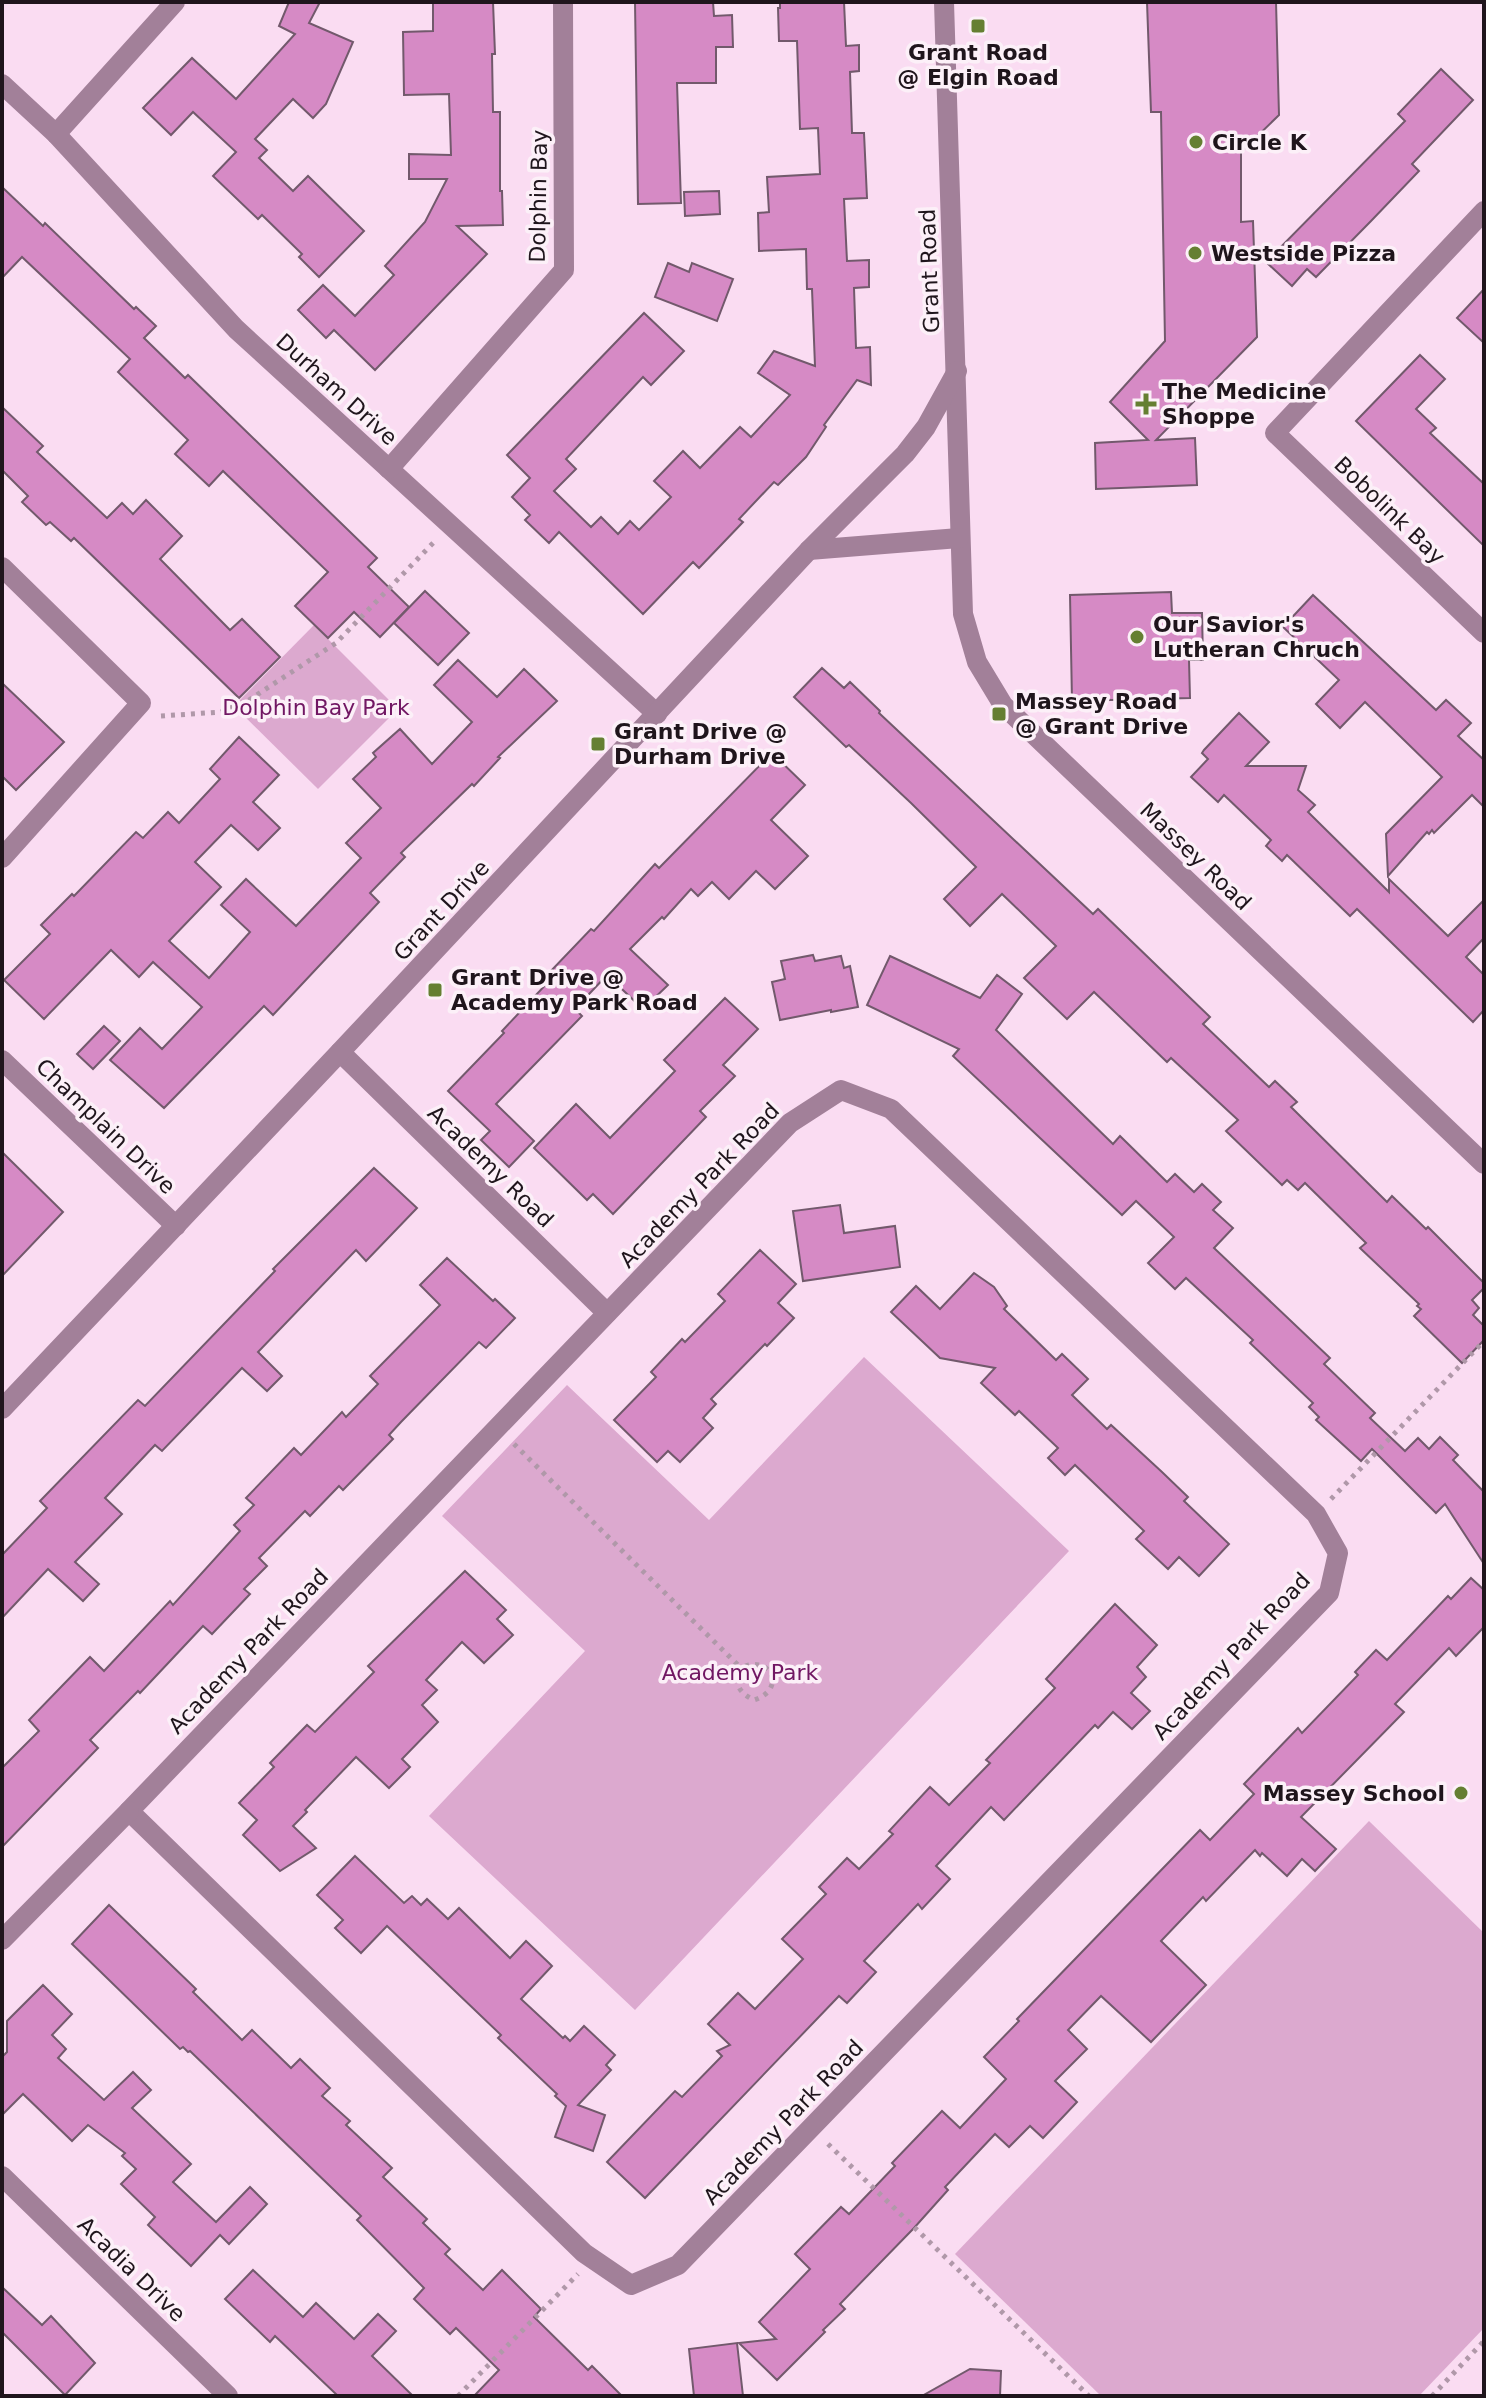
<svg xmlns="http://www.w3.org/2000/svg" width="1486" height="2398" font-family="'DejaVu Sans',sans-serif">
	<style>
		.green { fill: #dca9cf }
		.building { fill: #d68ac5; stroke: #72596c; stroke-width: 2 }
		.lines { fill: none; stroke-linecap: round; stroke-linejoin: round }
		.path { stroke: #b098a9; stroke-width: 5; stroke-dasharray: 4 6; stroke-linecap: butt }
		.minor { stroke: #a28099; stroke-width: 20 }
		.poi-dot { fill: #657f32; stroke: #fcf0f8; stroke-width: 3 }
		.labels { text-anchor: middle; stroke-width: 7; stroke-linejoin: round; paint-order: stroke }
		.poi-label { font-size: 22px; font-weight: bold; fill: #1f151c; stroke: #fcf0f8; text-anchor: start }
		.street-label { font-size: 22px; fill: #1f151c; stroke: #fcf0f8 }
		.park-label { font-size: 22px; fill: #711763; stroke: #fcf0f8 }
	</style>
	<rect width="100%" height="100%" fill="#fadcf2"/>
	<g class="green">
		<path d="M314 625 398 709 318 789 234 706Z"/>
		<path d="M864 1357 1069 1551 635 2010 429 1816 585 1651 442 1516 567 1385 709 1520Z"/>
		<path d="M1369 1821 1484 1933V2328L1419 2396H1101L955 2254Z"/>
	</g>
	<g class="building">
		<path d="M289 2H320L309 23 353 42 326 104 313 118 293 99 255 139 267 150 259 158 293 191 308 176 364 231 319 277 299 257 302 254 262 215 258 219 213 176 236 152 193 112 171 135 143 108 192 58 236 99 295 34 279 26Z"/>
		<path d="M433 2H493L495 54H492L493 112H500V191H502L503 225 457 226 487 254 375 370 334 330 326 338 298 310 323 285 355 316 394 275 385 266 425 222 447 179H409V154L451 155 449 94 404 95 403 32 433 31Z"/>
		<path d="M635 2H713L714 16 732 15 733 47H716V83H677L681 203 638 204Z"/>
		<path d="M780 2H844L846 46 859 45V71L850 72 852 133H864L867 198 844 199 847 261 869 260V287L854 288 856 348 870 347 871 385 857 380 824 425 826 427 806 457 778 485 774 482 739 519 743 522 699 568 693 562 643 614 559 532 549 543 525 520 530 515 512 497 530 478 507 455 644 313 684 351 651 385 643 377 566 459 576 469 554 491 591 527 601 517 618 534 630 521 639 530 671 497 654 481 683 451 700 468 740 427 751 437 790 395 758 373 774 351 815 366 812 289H807L806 249 759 251 758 213 769 212 767 177 820 174 818 128 800 129 797 41H779L778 8H780Z"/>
		<path d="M1147 2H1276L1279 115 1241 152V222L1253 221 1257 337 1156 440 1195 438 1197 485 1096 489 1095 443 1148 440 1110 402 1165 341 1161 112H1151Z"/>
		<path d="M1441 69 1473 100 1412 164 1419 171 1371 221 1316 277 1307 269 1292 286 1266 262 1405 121 1398 114Z"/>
		<path d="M2 187 43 226 45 223 134 309 136 307 156 326 144 338 185 378 188 375 377 558 368 567 409 607 380 637 354 612 328 638 295 606 328 572 223 471 209 486 175 454 188 440 118 372 130 359 22 257 2 278Z"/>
		<path d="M719 191 720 214 685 216 684 192Z"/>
		<path d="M668 263 689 272 692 263 733 279 717 321 655 297Z"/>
		<path d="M1484 289V343L1457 318Z"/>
		<path d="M1420 355 1445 379 1416 409 1436 428 1430 433 1484 484V546L1356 421Z"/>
		<path d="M2 407 43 446 37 452 107 518 122 503 133 514 146 500 182 536 160 559 230 630 242 619 280 657 239 698 74 538 71 541 50 522 46 525 22 502 28 496 2 470Z"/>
		<path d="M425 591 469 633 438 665 394 623Z"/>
		<path d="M1171 592 1172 613H1202L1203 660H1189L1190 698 1072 701 1070 595Z"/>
		<path d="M1313 595 1436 710 1446 700 1471 723 1458 736 1484 760V807L1472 795 1434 833 1432 830 1429 834 1427 832 1388 876 1386 834 1442 777 1365 702 1340 728 1316 704 1339 680 1283 627Z"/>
		<path d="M458 660 497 697 524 669 557 701 498 757 500 758 474 786 472 784 401 853 405 857 370 893 379 902 273 1015 264 1006 164 1108 110 1060 140 1028 162 1049 202 1007 153 962 139 977 111 950 44 1019 4 980 50 934 41 925 72 894 74 896 136 832 143 838 168 812 179 823 220 779 210 769 239 737 279 775 253 802 280 828 258 850 231 825 195 862 221 887 169 941 209 978 250 932 221 905 246 879 296 926 361 858 346 843 381 808 353 779 376 757 373 753 400 729 432 764 472 722 434 685Z"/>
		<path d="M822 668 844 688 850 682 880 711 879 713 1093 914 1098 909 1210 1017 1203 1024 1269 1087 1275 1081 1297 1102 1291 1107 1387 1202 1392 1196 1426 1229 1428 1227 1484 1283V1288L1472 1300 1479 1308 1473 1315 1484 1326V1340L1462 1363 1414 1316 1421 1309 1417 1306 1419 1304 1360 1248 1366 1243 1305 1183 1298 1190 1287 1180 1282 1185 1226 1131 1238 1120 1171 1058 1167 1062 1094 992 1067 1019 1024 978 1056 946 1002 894 970 926 944 899 976 867 911 803 849 745 846 747 794 697Z"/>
		<path d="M2 683 64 742 16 790 2 776Z"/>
		<path d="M1239 713 1269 742 1246 766H1306L1298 790 1315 805 1308 812 1389 892V879L1448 936 1484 900V938L1466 957 1484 975V1010L1473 1022 1357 909 1350 916 1287 855 1282 861 1266 846 1271 840 1224 795 1218 802 1191 777 1208 759 1202 753 1204 750Z"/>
		<path d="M772 753 805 785 771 820 808 856 775 889 756 871 729 899 712 882 698 896 691 889 664 919 662 917 630 949 668 985 643 1009 607 975 575 1009 582 1016 496 1104 534 1141 509 1167 481 1140 490 1131 448 1091 504 1033 502 1031 552 978 548 974 591 929 594 931 655 864 659 868Z"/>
		<path d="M813 955 815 961 841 956 844 968 850 966 858 1007 831 1012V1010L780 1020 772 982 785 979 781 961Z"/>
		<path d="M890 956 980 998 997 975 1022 994 996 1030 1113 1144 1120 1136 1167 1182 1175 1174 1194 1192 1202 1184 1221 1202 1213 1210 1233 1228 1214 1248 1330 1358 1324 1364 1375 1413 1370 1418 1405 1451 1418 1438 1429 1449 1440 1437 1458 1455 1453 1460 1484 1492V1564L1445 1504 1436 1513 1372 1449 1361 1461 1316 1420 1319 1417 1309 1407 1313 1403 1250 1343 1253 1340 1186 1278 1175 1289 1148 1263 1174 1237 1136 1201 1122 1215 953 1056 959 1049 867 1005Z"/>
		<path d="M725 998 758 1029 723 1065 735 1076 700 1111 706 1117 613 1214 593 1194 587 1200 534 1148 576 1104 610 1138 675 1071 664 1060Z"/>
		<path d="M104 1026 120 1041 93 1069 77 1054Z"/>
		<path d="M2 1152 63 1212 2 1276Z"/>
		<path d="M374 1168 417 1208 366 1261 356 1250 258 1352 282 1376 267 1391 242 1368 162 1451 155 1445 105 1498 122 1514 75 1562 99 1584 83 1601 48 1569 2 1618V1555L47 1508 40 1501 138 1400 145 1406 275 1271 273 1269Z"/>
		<path d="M840 1205 844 1233 895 1226 900 1267 803 1281 793 1211Z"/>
		<path d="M760 1250 796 1284 778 1303 794 1318 767 1346 765 1344 711 1399 716 1404 703 1418 713 1428 680 1462 668 1451 657 1462 614 1420 656 1377 651 1372 682 1339 685 1342 725 1301 718 1294Z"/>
		<path d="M447 1258 493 1301 495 1299 515 1318 486 1348 479 1342 401 1422 389 1435 393 1439 343 1490 339 1486 310 1516 305 1511 259 1558 267 1566 244 1589 250 1594 212 1634 203 1626 140 1693 138 1691 90 1740 98 1748 2 1847V1768L39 1731 29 1720 90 1657 104 1671 170 1601 173 1605 240 1531 234 1525 254 1505 246 1498 294 1448 301 1455 342 1412 346 1417 378 1384 370 1376 440 1305 420 1285Z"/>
		<path d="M974 1273 994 1287 1007 1306 1004 1309 1056 1360 1062 1354 1088 1379 1072 1395 1107 1429 1111 1425 1162 1472 1188 1497 1184 1501 1229 1544 1199 1576 1179 1557 1168 1569 1136 1539 1144 1531 1075 1465 1065 1475 1048 1458 1058 1448 1019 1411 1015 1415 981 1383 995 1368 940 1358 891 1312 916 1286 940 1309Z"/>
		<path d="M465 1571 506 1610 497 1619 513 1635 484 1663 462 1642 426 1680 437 1690 422 1705 438 1722 402 1759 410 1767 389 1788 356 1757 305 1810 307 1812 293 1826 316 1848 280 1871 243 1835 257 1820 239 1803 274 1767 270 1763 307 1725 315 1732 374 1672 368 1666Z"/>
		<path d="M1471 1578 1484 1590V1627L1456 1656 1449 1648 1395 1704 1404 1712 1301 1817 1336 1849 1315 1871 1302 1859 1287 1876 1262 1853 1260 1856 1255 1850 1206 1901 1203 1897 1161 1941 1206 1985 1151 2042 1101 1996 1068 2030 1087 2049 1055 2081 1077 2102 1043 2138 1030 2126 1009 2147 995 2134 945 2187 948 2190 914 2228 840 2304 845 2309 823 2330 825 2332 777 2380 739 2343 776 2339 759 2322 810 2269 795 2254 841 2207 849 2214 895 2166 892 2163 942 2111 960 2128 1006 2079 984 2057 1019 2021 1017 2019 1200 1830 1210 1840 1254 1794 1244 1784 1298 1728 1302 1733 1358 1675 1355 1672 1376 1650 1387 1660 1448 1596 1451 1599Z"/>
		<path d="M1115 1604 1157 1645 1137 1667 1146 1677 1131 1693 1150 1711 1132 1729 1113 1712 1098 1728 1095 1725 1004 1820 991 1807 936 1866 950 1879 922 1909 918 1904 864 1961 876 1972 847 2003 839 1996 645 2198 607 2162 675 2091 682 2097 722 2056 717 2051 730 2045 708 2024 738 1993 755 2009 803 1959 782 1939 826 1894 819 1887 847 1858 859 1869 893 1834 889 1831 930 1787 949 1805 990 1763 986 1760 1055 1688 1046 1679Z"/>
		<path d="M355 1856 404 1903 412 1896 421 1905 427 1899 448 1919 459 1908 510 1958 526 1941 550 1964 552 1966 521 1999 563 2038 565 2036 570 2041 584 2026 615 2055 606 2065 611 2070 578 2105 605 2115 593 2151 555 2137 566 2106 555 2096 557 2094 498 2038 501 2035 387 1926 361 1953 335 1928 343 1920 317 1895Z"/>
		<path d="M109 1905 196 1989 193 1992 242 2040 252 2030 291 2068 300 2059 330 2088 322 2096 350 2121 346 2125 392 2168 383 2177 427 2219 423 2223 450 2249 445 2254 483 2290 502 2270 541 2309 534 2317 588 2370 592 2366 622 2396H474L499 2370 456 2328 450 2334 414 2299 424 2288 357 2220 361 2216 190 2051 188 2052 183 2047 180 2049 72 1944Z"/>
		<path d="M43 1985 72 2014 52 2035 66 2049 58 2058 104 2100 133 2072 151 2090 132 2108 191 2164 173 2182 216 2222 250 2187 267 2204 229 2244 220 2235 191 2266 148 2225 155 2217 121 2184 136 2169 122 2156 125 2153 88 2125 72 2141 23 2094 2 2115V2057L7 2052V2021Z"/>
		<path d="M253 2270 303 2317 316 2303 354 2339 378 2314 396 2331 372 2356 413 2396H338L275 2336 270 2342 225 2299Z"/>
		<path d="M2 2287 42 2325 51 2316 95 2363 65 2395 2 2332Z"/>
		<path d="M737 2343 743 2396H694L689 2349Z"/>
		<path d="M970 2369 1001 2371 1000 2396H922Z"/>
	</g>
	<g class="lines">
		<g class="path">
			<path d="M161 716 221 712 249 700 336 643 436 540"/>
			<path d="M514 1444 741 1668C733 1683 739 1693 754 1700 788 1689 770 1653 741 1668"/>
			<path d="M1331 1499 1484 1341"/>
			<path d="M828 2144 1089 2396"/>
			<path d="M458 2396 578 2274"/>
			<path d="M1432 2396 1484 2341"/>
		</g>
		<g class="minor">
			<path d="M944 2 963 614 977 662 1003 705 1484 1164"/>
			<path d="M2 84 56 134 236 329 657 714"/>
			<path d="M56 134 175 2"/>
			<path d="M1484 211 1275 433 1484 633"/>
			<path d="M389 469 564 270 563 2"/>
			<path d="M809 550 959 538"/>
			<path d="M2 567 141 703 2 858"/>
			<path d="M340 1052 607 1313"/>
			<path d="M2 1060 176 1226"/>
			<path d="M841 1090 891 1109 1316 1514 1338 1553 1329 1593 678 2265 631 2285 584 2253 129 1811 790 1123Z"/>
			<path d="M2 1409 340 1052 809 550 905 454 926 427 957 371"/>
			<path d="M2 1940 129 1811"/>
			<path d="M2 2176 228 2396"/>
		</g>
	</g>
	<g class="poi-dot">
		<rect x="970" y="18" width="16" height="16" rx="4"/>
		<circle cx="1196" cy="142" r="8"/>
		<circle cx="1195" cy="253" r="8"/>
		<path d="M1142 392h8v8h8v8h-8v8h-8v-8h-8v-8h8z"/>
		<circle cx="1137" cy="637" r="8"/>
		<rect x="991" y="706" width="16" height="16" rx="4"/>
		<rect x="590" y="736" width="16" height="16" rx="4"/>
		<rect x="427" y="982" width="16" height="16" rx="4"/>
		<circle cx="1461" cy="1793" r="8"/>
	</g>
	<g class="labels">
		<g class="poi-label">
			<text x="978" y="60" text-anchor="middle">Grant Road<tspan x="978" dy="25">@ Elgin Road</tspan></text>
			<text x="1212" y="150">Circle K</text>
			<text x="1211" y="261">Westside Pizza</text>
			<text x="1162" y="399">The Medicine<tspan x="1162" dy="25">Shoppe</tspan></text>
			<text x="1153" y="632">Our Savior's<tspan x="1153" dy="25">Lutheran Chruch</tspan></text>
			<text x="1015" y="709">Massey Road<tspan x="1015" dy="25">@ Grant Drive</tspan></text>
			<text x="614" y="739">Grant Drive @<tspan x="614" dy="25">Durham Drive</tspan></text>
			<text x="451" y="985">Grant Drive @<tspan x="451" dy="25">Academy Park Road</tspan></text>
			<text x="1445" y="1801" text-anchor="end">Massey School</text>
		</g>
		<g class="street-label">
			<text transform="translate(538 196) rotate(-89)" y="8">Dolphin Bay</text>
			<text transform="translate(929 271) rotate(-92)" y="8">Grant Road</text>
			<text transform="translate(337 389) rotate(42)" y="8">Durham Drive</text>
			<text transform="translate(1390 510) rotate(44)" y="8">Bobolink Bay</text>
			<text transform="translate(1196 856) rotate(44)" y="8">Massey Road</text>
			<text transform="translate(441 910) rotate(-47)" y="8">Grant Drive</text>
			<text transform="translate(106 1126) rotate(44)" y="8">Champlain Drive</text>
			<text transform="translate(491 1166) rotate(44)" y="8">Academy Road</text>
			<text transform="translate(699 1185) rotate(-46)" y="8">Academy Park Road</text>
			<text transform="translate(248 1651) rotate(-46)" y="8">Academy Park Road</text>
			<text transform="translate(1231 1656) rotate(-47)" y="8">Academy Park Road</text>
			<text transform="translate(783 2122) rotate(-46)" y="8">Academy Park Road</text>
			<text transform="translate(132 2269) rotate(44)" y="8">Acadia Drive</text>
		</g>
		<g class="park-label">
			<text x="316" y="715">Dolphin Bay Park</text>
			<text x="740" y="1680">Academy Park</text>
		</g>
	</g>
	<rect width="1486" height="2398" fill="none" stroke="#1f151c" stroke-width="8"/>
</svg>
